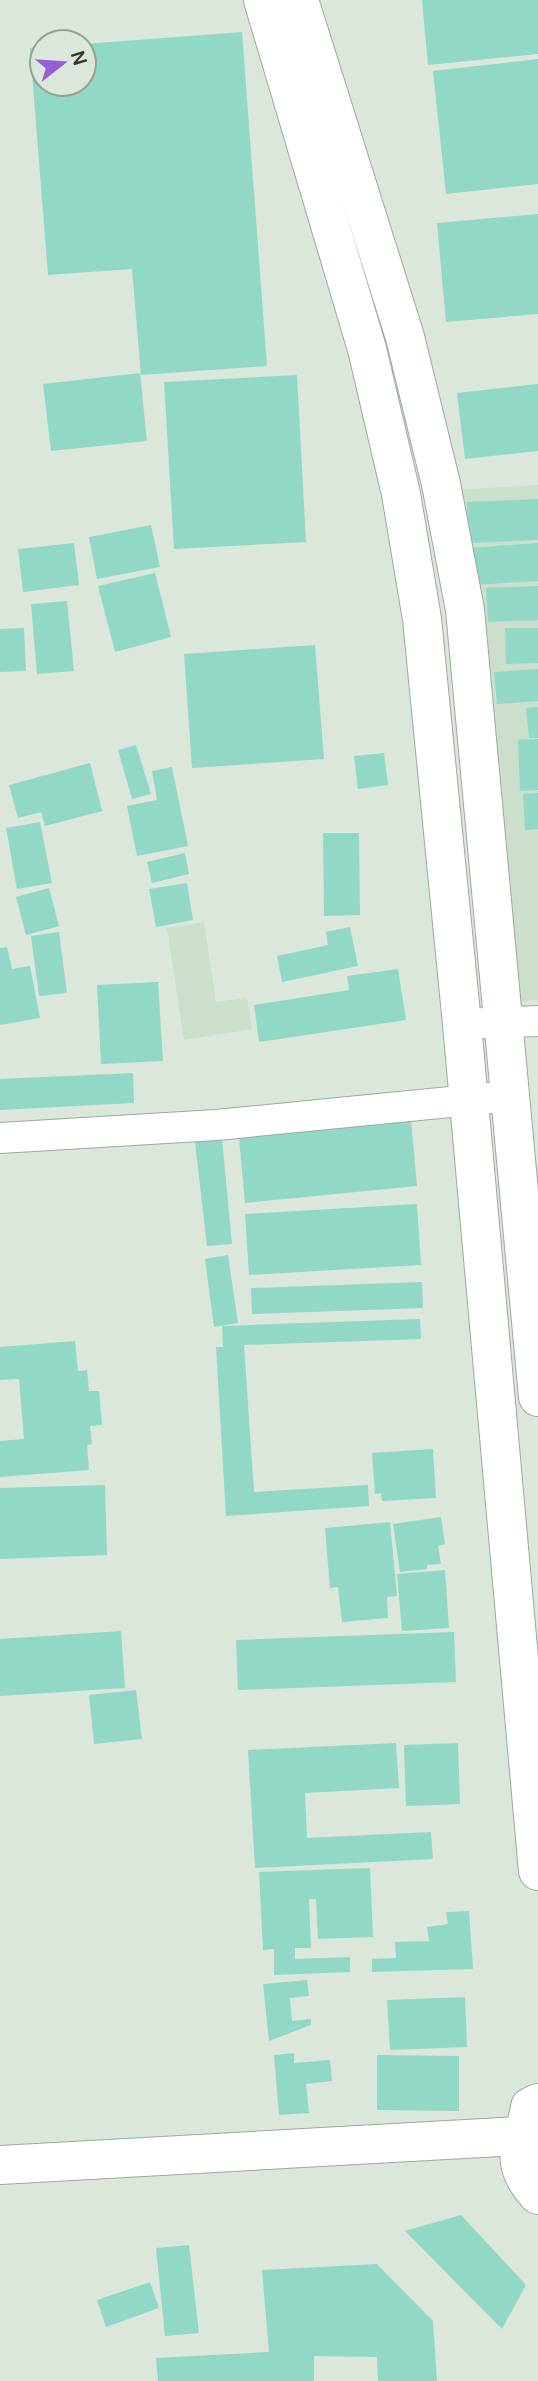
<svg xmlns="http://www.w3.org/2000/svg" width="538" height="2381" font-family="Manrope,sans-serif">
	<style>
		.built { fill: #ccdecc }
		.building { fill: #91d8c6 }
		.lines { fill: none; stroke-linecap: round; stroke-linejoin: round }
		.street-casing { stroke: #9da99d; stroke-width: 32 }
		.secondary-casing { stroke: #9da99d; stroke-width: 40 }
		.street { stroke: #fff; stroke-width: 30 }
		.secondary { stroke: #fff; stroke-width: 38 }
	</style>
	<rect width="100%" height="100%" fill="#dbe7da"/>
	<g class="built">
		<path d="M538 485V1000L520 1001 453 490Z"/>
		<path d="M204 922 216 1002 247 998 252 1029 184 1040 167 928Z"/>
	</g>
	<g class="building">
		<path d="M422 0H538V54L428 65Z"/>
		<path d="M242 32 267 366 141 375 132 269 48 275 30 48 42 47V84H84V44Z"/>
		<path d="M538 59V184L446 194 433 71Z"/>
		<path d="M538 214V314L446 322 437 223Z"/>
		<path d="M140 373 147 441 51 451 43 384Z"/>
		<path d="M297 375 306 542 174 549 164 382Z"/>
		<path d="M538 384V451L465 459 457 393Z"/>
		<path d="M538 499V540L469 543 467 502Z"/>
		<path d="M151 525 160 567 97 579 89 537Z"/>
		<path d="M74 543 79 585 23 592 18 549Z"/>
		<path d="M538 543V581L473 585 471 548Z"/>
		<path d="M155 573 171 637 115 652 98 586Z"/>
		<path d="M538 586V620L488 622 486 588Z"/>
		<path d="M67 601 74 671 37 674 31 604Z"/>
		<path d="M24 628 26 671 0 672V629Z"/>
		<path d="M505 628H538V663L506 664Z"/>
		<path d="M315 645 324 759 192 768 184 654Z"/>
		<path d="M538 669V701L497 704 494 672Z"/>
		<path d="M538 707V738H529L526 708Z"/>
		<path d="M538 739V790L520 791 518 740Z"/>
		<path d="M136 745 151 794 132 799 118 750Z"/>
		<path d="M384 753 388 785 358 789 354 756Z"/>
		<path d="M90 763 102 811 45 826 41 812 18 818 9 785Z"/>
		<path d="M172 767 188 846 137 856 127 806 157 800 152 771Z"/>
		<path d="M538 793V829L525 830 523 794Z"/>
		<path d="M40 822 52 883 17 889 6 828Z"/>
		<path d="M323 833H359L360 915 324 916Z"/>
		<path d="M185 853 189 874 152 883 147 862Z"/>
		<path d="M187 883 193 920 156 927 149 889Z"/>
		<path d="M49 888 59 926 26 935 16 897Z"/>
		<path d="M350 927 358 966 282 982 277 956 328 945 326 932Z"/>
		<path d="M59 932 67 993 39 996 31 936Z"/>
		<path d="M7 947 12 969 30 966 40 1018 0 1025V948Z"/>
		<path d="M398 969 406 1020 259 1042 254 1005 349 990 347 976Z"/>
		<path d="M158 982 163 1061 101 1064 97 985Z"/>
		<path d="M133 1073 134 1103 0 1110V1079Z"/>
		<path d="M411 1121 417 1186 245 1203 239 1138Z"/>
		<path d="M222 1139 232 1244 207 1246 195 1142Z"/>
		<path d="M417 1204 421 1265 249 1275 245 1214Z"/>
		<path d="M228 1255 238 1323 214 1327 205 1259Z"/>
		<path d="M422 1282 423 1308 252 1314 251 1288Z"/>
		<path d="M420 1319 421 1339 244 1345 254 1492 368 1485 369 1506 226 1516 216 1347H223L222 1326Z"/>
		<path d="M75 1341 78 1371 87 1370 89 1391H99L102 1425 90 1426 92 1444 87 1445 89 1470 0 1477V1441L24 1439 19 1379 0 1380V1347Z"/>
		<path d="M433 1449 436 1498 382 1501 381 1493 375 1494 372 1453Z"/>
		<path d="M105 1485 107 1555 0 1559V1488Z"/>
		<path d="M441 1517 445 1544 438 1546 441 1564 427 1565V1569L400 1572 393 1524Z"/>
		<path d="M390 1522 397 1596 387 1597 388 1618 342 1622 338 1587 330 1588 325 1528Z"/>
		<path d="M445 1570 449 1628 402 1631 397 1574Z"/>
		<path d="M121 1631 125 1688 0 1696V1639Z"/>
		<path d="M454 1632 456 1682 238 1690 236 1640Z"/>
		<path d="M136 1690 142 1739 94 1744 89 1695Z"/>
		<path d="M396 1743 399 1788 305 1793 307 1838 431 1832 433 1859 255 1868 248 1750Z"/>
		<path d="M458 1743 460 1804 406 1806 404 1745Z"/>
		<path d="M370 1868 373 1937 318 1939 316 1899H309L311 1948H295V1959L350 1957V1972L274 1975V1949L263 1950 259 1872Z"/>
		<path d="M469 1911 473 1969 372 1972V1959L396 1958 395 1942 429 1941 427 1927 448 1924 446 1912Z"/>
		<path d="M307 1980 309 1996 290 1998 292 2021 311 2019V2025L269 2041 263 1984Z"/>
		<path d="M465 1997 467 2047 390 2050 387 2000Z"/>
		<path d="M294 2053V2063L330 2060 332 2081 306 2084 309 2113 279 2115 274 2055Z"/>
		<path d="M377 2055 459 2056V2111L377 2110Z"/>
		<path d="M461 2215 526 2285 502 2329 405 2231Z"/>
		<path d="M189 2245 199 2333 165 2336 156 2248Z"/>
		<path d="M377 2264 433 2321 437 2381H378L377 2357 314 2356V2381H158L156 2358 269 2352 262 2270Z"/>
		<path d="M150 2282 159 2308 106 2327 97 2300Z"/>
	</g>
	<g class="lines">
		<defs>
			<g id="street">
				<path d="M462 1024 538 1021"/>
				<path d="M0 1138 216 1125 511 1096"/>
			</g>
			<g id="secondary">
				<path d="M263 0 367 349 401 494 422 619 462 1024 538 1871"/>
				<path d="M299 0 405 337 441 484 465 610 538 1397"/>
				<path d="M538 2103 530 2107C524 2144 506 2160 538 2195"/>
				<path d="M0 2165 520 2136"/>
			</g>
		</defs>
		<use href="#street" class="street-casing"/>
		<use href="#secondary" class="secondary-casing"/>
		<use href="#street" class="street"/>
		<use href="#secondary" class="secondary"/>
	</g>
	<g transform="translate(63 63) rotate(73)"><circle r="33" fill="#dbe7da" stroke="#98a197" stroke-width="2"/>
	<path d="M0-5L12 26L0 18L-12 26Z" fill="#965fd7"/>
	<text y="-10" font-size="19" font-weight="bold" text-anchor="middle" fill="#333833">N</text>
	</g>
</svg>
